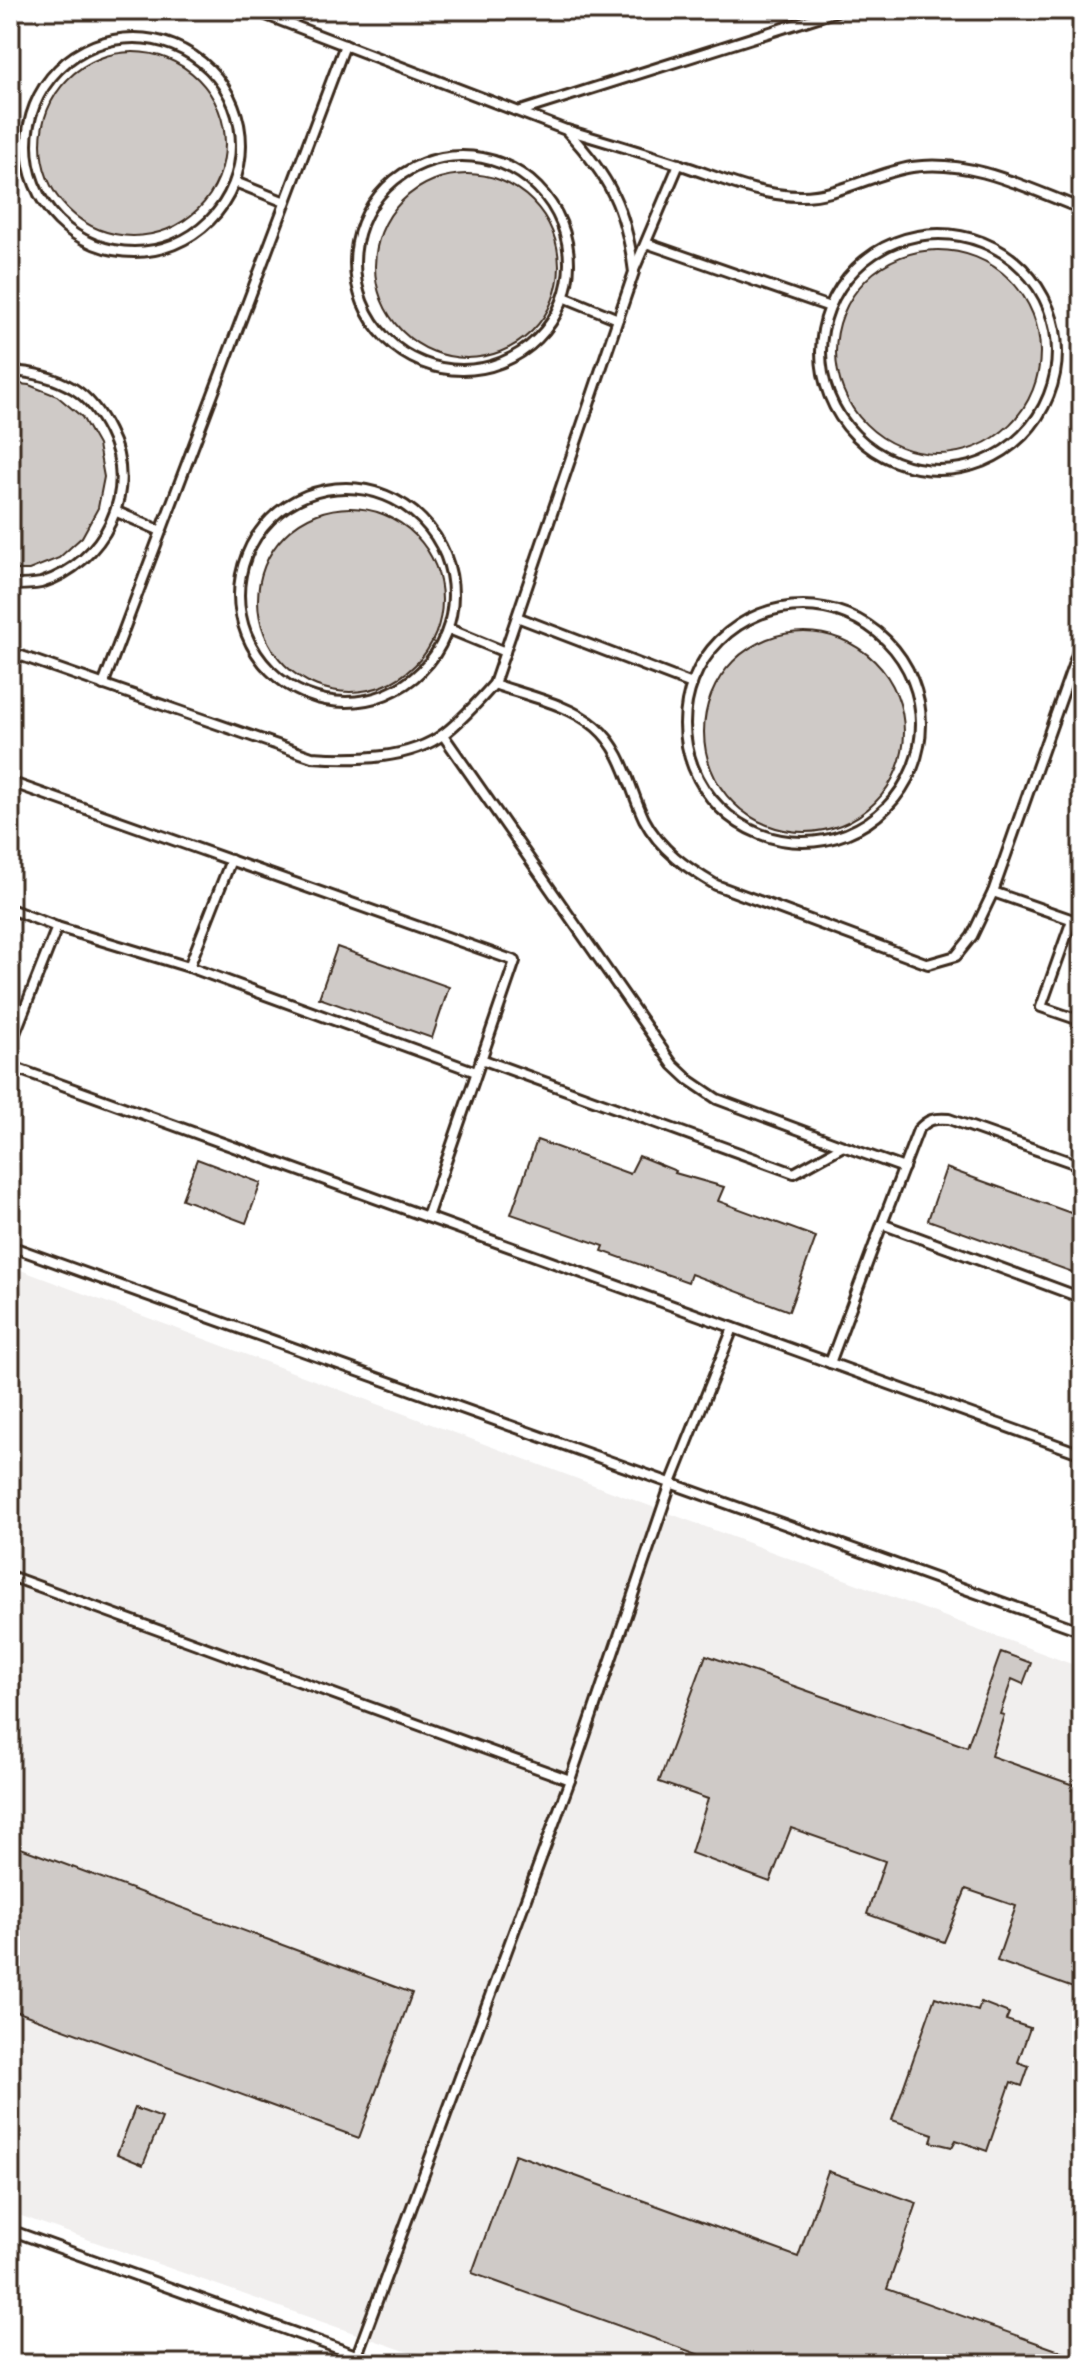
<svg xmlns="http://www.w3.org/2000/svg" width="1092" height="2374" font-family="Pangolin,sans-serif">
	<style>
		.built { fill: #f1efee }
		.building { fill: #cfcac7; stroke: #3b2a1e; stroke-width: 2 }
		.lines { fill: none; stroke-linecap: round; stroke-linejoin: round }
		.lane-casing { stroke: #3b2a1e; stroke-width: 14 }
		.lane { stroke: #fff; stroke-width: 8 }
	</style>
	<rect width="100%" height="100%" fill="#fff"/>
	<filter id="ink" filterUnits="userSpaceOnUse"><feTurbulence type="fractalNoise" baseFrequency=".0125" numOctaves="2"/><feDisplacementMap in="SourceGraphic" scale="16" xChannelSelector="R" yChannelSelector="G"/><feConvolveMatrix kernelMatrix="1 2 1 2 8 2 1 2 1" color-interpolation-filters="sRGB"/></filter>
	<g filter="url(#ink)">
		<path class="built" d="M10 1266 1082 1668V2364H442L10 2212Z"/>
		<g class="building">
			<circle cx="133" cy="144" r="92"/>
			<circle cx="467" cy="266" r="92"/>
			<circle cx="938" cy="352" r="102"/>
			<path d="M10 383 29 385 57 396 82 417 98 445 104 477 98 508 82 537 59 558 29 570H10Z"/>
			<circle cx="350" cy="600" r="92"/>
			<circle cx="804" cy="732" r="100"/>
			<path d="M337 947 449 987 432 1038 319 998Z"/>
			<path d="M537 1140 630 1174 639 1156 676 1171 675 1173 724 1187 718 1201 816 1237 789 1311 691 1274 688 1282 602 1251 604 1246 511 1214Z"/>
			<path d="M197 1159 261 1183 246 1223 182 1199Z"/>
			<path d="M946 1168 1082 1217V1263L1078 1274 928 1220Z"/>
			<path d="M1001 1652 1031 1663 1023 1684 1012 1679 1000 1714 1004 1715 991 1756 1082 1788V1972L1076 1989 997 1961 1016 1906 966 1889 944 1942 867 1914 885 1861 791 1828 770 1882 691 1853 708 1799 659 1782 706 1655 967 1747Z"/>
			<path d="M10 1844 412 1993 359 2138 10 2009Z"/>
			<path d="M935 1997 978 2011 981 2002 1009 2013 1006 2020 1030 2028 1018 2062 1029 2066 1022 2086 1011 2082 987 2151 956 2140 952 2147 931 2142 933 2134 892 2120Z"/>
			<path d="M135 2108 162 2118 143 2165 117 2154Z"/>
			<path d="M515 2154 798 2257 828 2171 917 2203 887 2289 1082 2359V2364H725L472 2273Z"/>
		</g>
		<g class="lines">
			<defs>
				<g id="lane">
					<path d="M10 14 15 10"/>
					<circle cx="134" cy="145" r="107"/>
					<path d="M521 111 840 10"/>
					<path d="M567 130C604 141 641 152 678 164 719 177 757 196 801 196 840 196 874 173 912 167 971 158 1029 189 1082 209"/>
					<circle cx="462" cy="263" r="107"/>
					<path d="M235 182 285 202"/>
					<circle cx="939" cy="352" r="118"/>
					<path d="M646 243 827 306"/>
					<path d="M634 270 679 164"/>
					<path d="M564 297 618 319"/>
					<path d="M10 371C33 372 54 377 74 389 90 399 101 415 109 431 141 492 104 563 41 583 31 585 20 585 10 585"/>
					<circle cx="346" cy="595" r="107"/>
					<path d="M117 512 161 531"/>
					<circle cx="803" cy="724" r="118"/>
					<path d="M517 617 692 684"/>
					<path d="M449 629 505 652"/>
					<path d="M10 652 312 757C354 760 410 760 445 733 463 719 479 701 494 684L634 272C626 209 610 177 566 130L253 10"/>
					<path d="M494 684C527 696 569 704 596 727 624 751 629 788 644 819 660 850 687 868 716 885L928 964 956 956 972 936 993 892 1082 640"/>
					<path d="M103 685 345 45"/>
					<path d="M443 735 673 1065 689 1080 717 1099 843 1146"/>
					<path d="M10 782 515 961 427 1217"/>
					<path d="M993 892 1082 923"/>
					<path d="M10 909 57 927 189 967 476 1072"/>
					<path d="M1072 920 1041 1007 1082 1021"/>
					<path d="M189 967 231 860"/>
					<path d="M10 1046 57 927"/>
					<path d="M481 1059 794 1173 843 1146 904 1168"/>
					<path d="M10 1066 1082 1454"/>
					<path d="M882 1224 918 1130C928 1119 934 1118 949 1119L1082 1166"/>
					<path d="M10 1246 1082 1631"/>
					<path d="M830 1363 882 1224 1082 1298"/>
					<path d="M10 1576 570 1780"/>
					<path d="M10 2230 381 2364"/>
					<path d="M357 2355 570 1780 671 1483 733 1328"/>
				</g>
			</defs>
			<use href="#lane" class="lane-casing"/>
			<use href="#lane" class="lane"/>
		</g>
	</g>
	<rect width="1092" height="2374" fill="none" stroke="#fff" stroke-width="40"/>
	<rect x="20" y="20" width="1052" height="2334" fill="none" stroke="#3b2a1e" stroke-width="3" filter="url(#ink)"/>
</svg>
